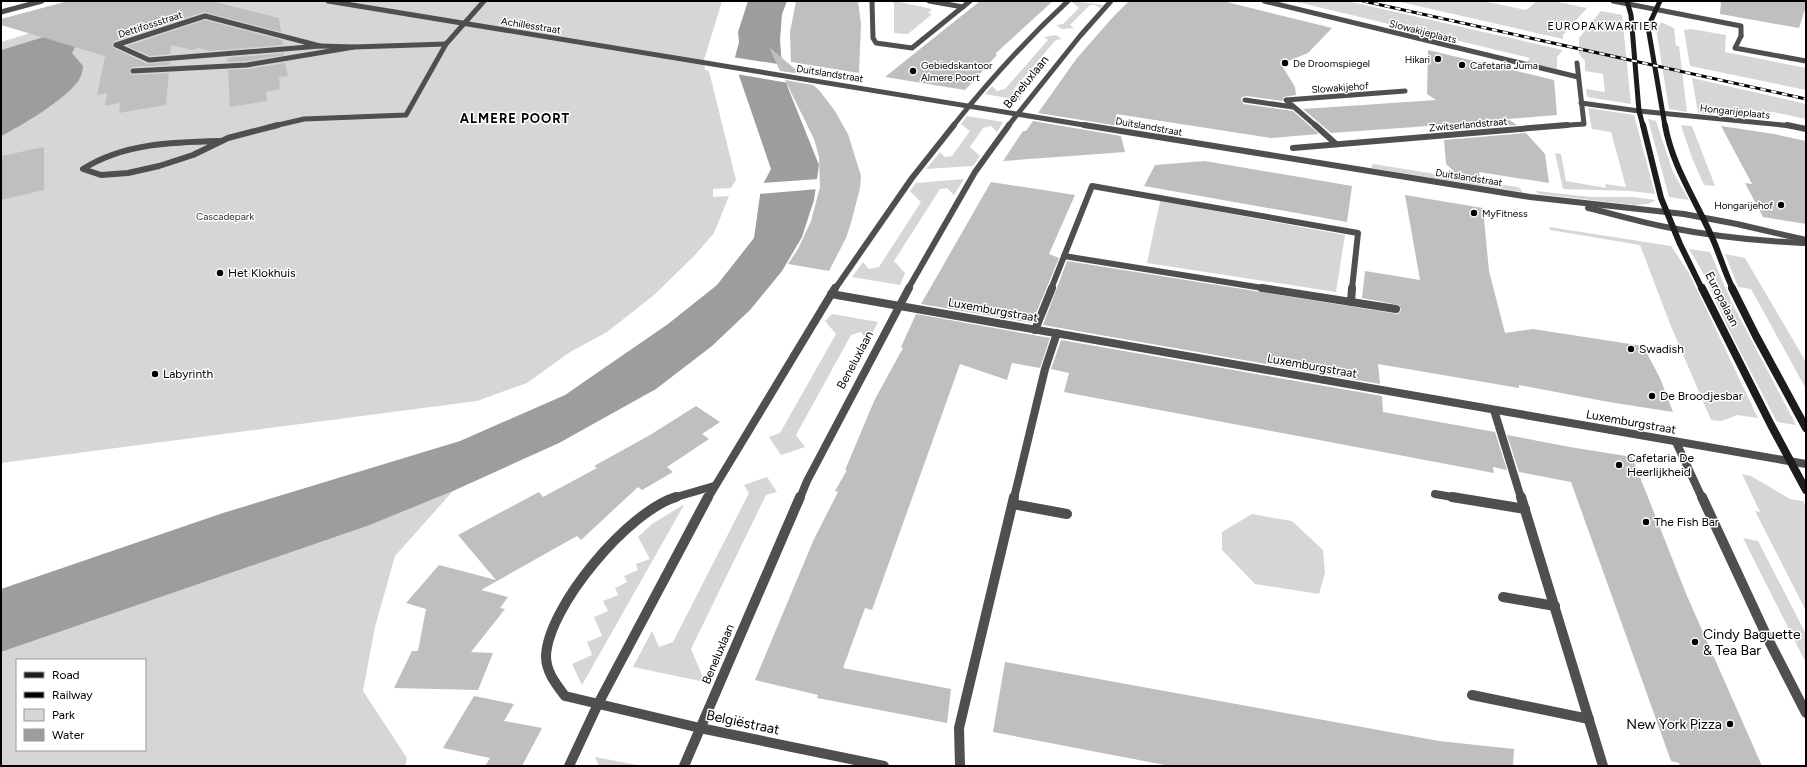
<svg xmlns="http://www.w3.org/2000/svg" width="1807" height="767" font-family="Figtree,sans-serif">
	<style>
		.green { fill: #d6d6d6; fill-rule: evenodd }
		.water { fill: #9d9d9d }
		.pier { fill: #fff }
		.building { fill: #bfbfbf }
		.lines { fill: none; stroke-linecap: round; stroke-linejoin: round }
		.lane-far3 { stroke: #4f4f4f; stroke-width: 5 }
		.lane-far2 { stroke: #4f4f4f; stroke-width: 6 }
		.lane-far1 { stroke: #4f4f4f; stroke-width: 8 }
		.lane { stroke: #4f4f4f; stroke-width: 10 }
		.street-far3 { stroke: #4f4f4f; stroke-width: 5 }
		.street-far2 { stroke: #4f4f4f; stroke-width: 6 }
		.street-far1 { stroke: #4f4f4f; stroke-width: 8 }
		.street { stroke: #4f4f4f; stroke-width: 10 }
		.secondary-far2 { stroke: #1c1c1c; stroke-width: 5 }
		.secondary-far1 { stroke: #1c1c1c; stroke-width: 6 }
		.secondary { stroke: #1c1c1c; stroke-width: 8 }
		.rail-casing { stroke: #000; stroke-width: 3 }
		.rail { stroke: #fff; stroke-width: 2; stroke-dasharray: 5.5; stroke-linecap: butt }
		.poi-dot { fill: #000; stroke: #fff; stroke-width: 1.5 }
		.labels { text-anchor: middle; stroke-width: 3; stroke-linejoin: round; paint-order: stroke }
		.far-street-label { font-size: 10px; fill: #000; stroke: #fff }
		.far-poi-label { font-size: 10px; fill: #000; stroke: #fff; text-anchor: start }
		.far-park-label { font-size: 10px; fill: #2d2d2d; stroke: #fff }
		.far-neighbourhood-label { font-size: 11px; letter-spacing: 1px; fill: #000; stroke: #fff }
		.street-label { font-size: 12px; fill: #000; stroke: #fff }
		.poi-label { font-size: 12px; fill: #000; stroke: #fff; text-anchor: start }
		.far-district-label { font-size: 13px; font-weight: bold; letter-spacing: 1px; fill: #000; stroke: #fff }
		.near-poi-label { font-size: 14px; fill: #000; stroke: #fff; text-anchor: start }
		.near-street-label { font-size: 14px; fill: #000; stroke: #fff }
	</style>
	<rect width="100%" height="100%" fill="#fff"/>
	<g class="green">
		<path d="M136 1H161L1 50V42Z"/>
		<path d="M189 1H722L704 60 705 70 709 71 736 180 731 188 713 189V197L729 196 714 233 695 255 654 295 607 332 570 352 527 383 477 401 1 463V61Z"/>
		<path d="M881 1H895L932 9 928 13 932 14 908 34 894 33V2Z"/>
		<path d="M1073 1 1103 5 1100 8 1095 5H1090L1070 25 1074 28 1062 29 1056 25 1063 24 1079 8 1072 2Z"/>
		<path d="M1293 1H1347L1563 50 1557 57V69L1527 62 1530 58Z"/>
		<path d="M1396 1H1483L1526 10 1537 1H1553L1587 8 1563 35V39Z"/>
		<path d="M1601 11 1622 15 1631 104 1587 97 1586 89 1605 92 1603 74 1585 71V61L1579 54V38Z"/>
		<path d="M1661 22 1674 28 1676 46H1679L1687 112 1669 109 1656 28H1658Z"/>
		<path d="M1691 29 1726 35 1725 52 1806 68V90L1690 66 1684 30Z"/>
		<path d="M1056 35 1062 39 1056 40 1013 90 1022 97 1020 100 985 94 992 86 997 91 1005 89 1048 40 1044 37Z"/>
		<path d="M1692 78 1806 104V119L1773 112 1708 107 1715 115 1698 113Z"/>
		<path d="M1588 108 1634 115 1655 194 1630 191 1563 189 1555 153 1561 154 1566 181 1606 188 1605 184 1626 187 1611 132 1592 129Z"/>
		<path d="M967 116 1003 122 997 132 991 126 983 128 970 147 980 156 973 166 926 169 940 152 945 157 952 156 970 131 961 124Z"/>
		<path d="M1648 119 1656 121 1673 172 1689 200 1669 197Z"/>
		<path d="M1681 125 1692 126 1715 186 1704 185 1692 158Z"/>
		<path d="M1373 164 1517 187 1521 189 1522 192 1371 168Z"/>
		<path d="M964 179 954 195 947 188 940 189 894 261 905 273 900 285 852 277 863 262 869 269 879 267 921 202 910 191 916 183Z"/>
		<path d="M1536 191 1592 197H1633L1656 200 1648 204 1635 205 1538 194Z"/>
		<path d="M1160 201 1345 235 1336 292 1147 263Z"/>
		<path d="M1549 227 1671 246 1689 273 1758 418 1737 415 1722 421 1711 420 1670 324 1640 245 1550 230Z"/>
		<path d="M1689 249 1710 252 1732 303 1796 425 1777 422 1730 332 1701 269Z"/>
		<path d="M1725 254 1745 258 1806 362V389L1751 289 1738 287Z"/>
		<path d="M832 314 878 322 868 342 861 332 851 335 796 435 805 447 781 455 769 437 780 433 836 334 825 321Z"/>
		<path d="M1742 474 1751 476 1790 499 1803 501 1806 507V611L1755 511 1760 512Z"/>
		<path d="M767 477 777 492 766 495 691 649 705 682 633 667 652 631 659 647 673 642 749 493 744 485Z"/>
		<path d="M453 491 395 556 375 627 363 691 407 758 405 766H1V652L370 525ZM17 660H145V750H17Z"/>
		<path d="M683 505H684L582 685 572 664 592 655 587 642 602 636 594 617 608 611 603 601 618 595 615 588 627 582 624 576 638 570 636 564 650 559 638 537 652 524Z"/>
		<path d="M1252 514 1292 521 1323 550 1325 573 1319 594 1255 584 1222 550V532Z"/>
		<path d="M1743 538 1758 541 1806 634V663Z"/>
		<path d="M595 757 643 766H599Z"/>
	</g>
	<g class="water">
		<path d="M161 1 75 47 72 53 83 66C83 69 82 74 80 78 70 97 21 126 1 136V50Z"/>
		<path d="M748 1H787L782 14 780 40 782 67 788 88 819 165 814 200 802 237 782 271 750 310 712 346 656 389 559 443 453 491 370 525 1 652V589L223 513 460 441 565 395 668 324 717 285 754 238 761 188 771 169 734 61 739 42 738 32Z"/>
	</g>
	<g class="pier">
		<path d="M732 57 784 65 789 83 736 74Z"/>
		<path d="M819 179 818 189 758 194 761 183Z"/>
	</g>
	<g class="building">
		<path d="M68 1H211L279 18 281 32 204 12 114 41 112 45 114 48 147 64 170 62 169 65 132 67 129 71 130 73 133 75 169 73 166 105 119 113 120 103 105 106 107 93 97 95 105 56 1 25V19Z"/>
		<path d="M796 1H858L861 24 859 73 791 62 790 32Z"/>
		<path d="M980 1H1053L995 54 997 55 965 90 885 77Z"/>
		<path d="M1129 1H1223L1332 28 1308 53 1281 64 1295 87 1296 95 1284 97 1282 101 1246 96 1242 97 1241 100 1244 104 1293 111 1319 134 1271 138 1116 114 1119 126 1038 113 1077 58 1113 17Z"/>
		<path d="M1721 1H1806V6L1799 28 1720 14Z"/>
		<path d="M205 20 282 40 283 45 210 51 199 48 192 50 171 45 170 54 150 56 127 46Z"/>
		<path d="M769 47 801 74 780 71Z"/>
		<path d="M1428 50 1554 80 1557 115 1508 119 1517 125 1443 131 1442 125 1331 133 1303 109 1436 100 1427 94Z"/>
		<path d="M284 53V55L247 61 228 62 227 58Z"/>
		<path d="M285 63 288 76 279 77 280 89 266 92 267 101 230 107 228 70 248 69Z"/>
		<path d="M785 80 813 85 819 90 835 111 848 134 861 176 860 188 851 223 846 238 829 271 788 264 798 249 811 221 820 187 819 157 814 139Z"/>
		<path d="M1033 121 1121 136 1125 152 1003 161 1023 131H1026Z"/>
		<path d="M1721 126 1774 134 1806 141V224L1763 217 1745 183 1752 184Z"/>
		<path d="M1526 133 1545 154 1549 183 1479 172 1481 184 1465 182 1446 164 1444 140Z"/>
		<path d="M44 147V190L1 200V156Z"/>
		<path d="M1205 161 1352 186 1347 222 1144 186 1155 165Z"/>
		<path d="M991 182 1075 195 1049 254 1059 258 1032 323 921 304Z"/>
		<path d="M1405 195 1483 208 1489 271 1505 333 1533 329 1643 346 1660 378 1673 412 1609 402 1519 385V388L1378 364 1380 384 1043 325 1067 261 1398 314 1401 310 1399 305 1362 298 1365 271 1420 280Z"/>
		<path d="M916 314 1050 338 1040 368 1012 363 1007 380 960 364 872 610 865 608 843 668 951 689 947 723 817 698 818 695 755 680 814 539 838 492 835 491 847 470H845L875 399 903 348 901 347Z"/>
		<path d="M1061 340 1382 396 1383 412 1495 432 1507 470 1493 467 1494 473 1064 392 1069 373 1051 369Z"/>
		<path d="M696 406 720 422 702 434 709 439 667 467 673 472 642 490 638 487 581 540 577 536 481 590 508 597 500 608 505 609 471 652 493 653 478 690 394 688 412 651H418L426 609 406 603 439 565 496 580 458 535 539 492 543 497 597 468 594 466 650 435Z"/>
		<path d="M1507 435 1570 447 1632 457 1687 596 1762 766H1680L1679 763 1671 761 1571 482 1519 472Z"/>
		<path d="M1005 662 1439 741 1514 749 1513 766H1170L993 732Z"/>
		<path d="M474 696 514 704 504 721 542 728 522 766H485L490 758 443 748Z"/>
	</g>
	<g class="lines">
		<g class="lane-far3">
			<path d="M872 1 873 38 876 43 912 48 970 1"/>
			<path d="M929 1 963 7"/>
			<path d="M1741 36 1735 48 1806 61"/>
		</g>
		<g class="lane-far2">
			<path d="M1064 256 1269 289"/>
			<path d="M1051 289 1092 186 1358 233 1352 289"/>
		</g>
		<g class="lane-far1">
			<path d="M1262 288 1396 309"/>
			<path d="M1351 302 1352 288"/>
			<path d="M1035 330 1052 288"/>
			<path d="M1494 410 1521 498"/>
			<path d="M1435 494 1458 498"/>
			<path d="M1014 498 1045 369 1057 333"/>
		</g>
		<g class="lane">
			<path d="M1452 497 1525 509"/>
			<path d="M1521 497 1603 766"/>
			<path d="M1013 504 1067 514"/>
			<path d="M1503 597 1555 606"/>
			<path d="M1472 695 1589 719"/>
			<path d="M960 766 959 728 1014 497"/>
		</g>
		<g class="street-far3">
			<path d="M328 1 1090 126"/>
			<path d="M1264 1 1578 77"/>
			<path d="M1613 1 1741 26V36"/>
			<path d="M1 12 42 1"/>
			<path d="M205 16 320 46 149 60 116 45Z"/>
			<path d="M320 46 354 47"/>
			<path d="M133 71 247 65 354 47 446 44"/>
			<path d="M1245 100 1293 107"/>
			<path d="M1581 103 1639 111 1792 126"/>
			<path d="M274 126 304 119 406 115 446 44 484 1"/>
			<path d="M953 126C988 82 1027 39 1068 1"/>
			<path d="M1008 126 1080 36 1111 1"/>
			<path d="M1316 126 1286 100 1405 91"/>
			<path d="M1555 126 1584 124 1577 63"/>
		</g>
		<g class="street-far2">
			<path d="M1084 125 1530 197 1684 214 1737 224 1806 240"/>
			<path d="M1315 125 1336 144"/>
			<path d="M1787 125 1806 129"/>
			<path d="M221 141C174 142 124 143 83 169L101 175 128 173 159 166 193 155 228 138 278 125"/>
			<path d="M1293 148 1567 125"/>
			<path d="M1588 208C1614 214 1639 222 1666 227 1711 236 1757 241 1803 243"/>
			<path d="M835 289 912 178 954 125"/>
			<path d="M908 289 975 172 1009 125"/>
		</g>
		<g class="street-far1">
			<path d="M831 294 1806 464"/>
			<path d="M1676 442 1702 498"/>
			<path d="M673 498 714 486"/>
			<path d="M708 498 835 288"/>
			<path d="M800 498 807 481 909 288"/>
		</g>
		<g class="street">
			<path d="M676 497C629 511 548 606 546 656 546 672 556 684 565 696L700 728 884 766"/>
			<path d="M1702 497 1769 641 1806 713"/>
			<path d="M569 766 598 704 708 497"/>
			<path d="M684 766 800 497"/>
		</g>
		<g class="secondary-far2">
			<path d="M1627 1 1631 15 1639 111 1643 126"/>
			<path d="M1660 1 1648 27 1665 126"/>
		</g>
		<g class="secondary-far1">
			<path d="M1643 125 1661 198 1680 244 1702 289"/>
			<path d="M1665 125C1672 165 1695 199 1711 235 1719 252 1724 271 1733 289"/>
		</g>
		<g class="secondary">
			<path d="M1702 288 1771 425 1806 490"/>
			<path d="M1732 288 1756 336 1806 428"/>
		</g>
		<defs>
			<path id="rail" d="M1363 1 1806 99"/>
		</defs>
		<use href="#rail" class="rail-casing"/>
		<use href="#rail" class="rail"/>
	</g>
	<g class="poi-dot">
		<circle cx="1438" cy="59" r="4"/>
		<circle cx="1285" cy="63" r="4"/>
		<circle cx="1462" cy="65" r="4"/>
		<circle cx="913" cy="71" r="4"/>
		<circle cx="1781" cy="205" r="4"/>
		<circle cx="1474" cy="213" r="4"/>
		<circle cx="220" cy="273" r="4"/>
		<circle cx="1631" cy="349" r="4"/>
		<circle cx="155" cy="374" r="4"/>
		<circle cx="1652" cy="396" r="4"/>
		<circle cx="1619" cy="465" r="4"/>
		<circle cx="1646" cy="522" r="4"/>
		<circle cx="1695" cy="642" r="4"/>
		<circle cx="1730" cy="724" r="4"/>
	</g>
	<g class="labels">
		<g class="far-street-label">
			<text transform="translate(150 24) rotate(-18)" y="4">Dettifossstraat</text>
			<text transform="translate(531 25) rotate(9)" y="4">Achillesstraat</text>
			<text transform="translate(1423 31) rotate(14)" y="4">Slowakijeplaats</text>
			<text transform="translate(830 73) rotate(9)" y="4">Duitslandstraat</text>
			<text transform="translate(1340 87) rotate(-4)" y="4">Slowakijehof</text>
			<text transform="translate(1735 111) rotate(6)" y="4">Hongarijeplaats</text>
			<text transform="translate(1468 124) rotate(-5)" y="4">Zwitserlandstraat</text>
			<text transform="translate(1149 126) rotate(10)" y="4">Duitslandstraat</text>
			<text transform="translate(1469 177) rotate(9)" y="4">Duitslandstraat</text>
		</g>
		<g class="far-poi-label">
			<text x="1430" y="63" text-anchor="end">Hikari</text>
			<text x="1293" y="67">De Droomspiegel</text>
			<text x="921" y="69">Gebiedskantoor<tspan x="921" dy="12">Almere Poort</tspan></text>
			<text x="1470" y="69">Cafetaria Juma</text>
			<text x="1773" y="209" text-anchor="end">Hongarijehof</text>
			<text x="1482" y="217">MyFitness</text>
		</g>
		<g class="far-park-label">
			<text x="225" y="220">Cascadepark</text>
		</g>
		<g class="far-neighbourhood-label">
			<text x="1603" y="30">EUROPAKWARTIER</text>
		</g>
		<g class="street-label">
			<text transform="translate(1026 82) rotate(-51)" y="4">Beneluxlaan</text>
			<text transform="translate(1722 299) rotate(63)" y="4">Europalaan</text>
			<text transform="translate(993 310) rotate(10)" y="4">Luxemburgstraat</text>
			<text transform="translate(855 360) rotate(-62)" y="4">Beneluxlaan</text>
			<text transform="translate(1312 366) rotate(10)" y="4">Luxemburgstraat</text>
			<text transform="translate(1631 422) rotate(10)" y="4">Luxemburgstraat</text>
			<text transform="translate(718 654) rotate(-67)" y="4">Beneluxlaan</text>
		</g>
		<g class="poi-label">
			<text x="228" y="277">Het Klokhuis</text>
			<text x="1639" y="353">Swadish</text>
			<text x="163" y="378">Labyrinth</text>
			<text x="1660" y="400">De Broodjesbar</text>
			<text x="1627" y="462">Cafetaria De<tspan x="1627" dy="14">Heerlijkheid</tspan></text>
			<text x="1654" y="526">The Fish Bar</text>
		</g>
		<g class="far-district-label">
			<text x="515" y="123">ALMERE POORT</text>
		</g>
		<g class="near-poi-label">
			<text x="1703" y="639">Cindy Baguette<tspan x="1703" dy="16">&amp; Tea Bar</tspan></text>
			<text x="1722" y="729" text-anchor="end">New York Pizza</text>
		</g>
		<g class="near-street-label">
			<text transform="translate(743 722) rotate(12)" y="5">Belgiëstraat</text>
		</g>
	</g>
	<rect width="1807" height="767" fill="none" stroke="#000000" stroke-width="4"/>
	<rect x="16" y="659" width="130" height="92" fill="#ffffff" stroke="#999999"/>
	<rect x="24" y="672" width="20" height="6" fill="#1c1c1c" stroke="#999999"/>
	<text x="52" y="679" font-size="12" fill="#000000">Road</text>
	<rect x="24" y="692" width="20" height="6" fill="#000000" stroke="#999999"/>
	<text x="52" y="699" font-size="12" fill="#000000">Railway</text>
	<rect x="24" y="709" width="20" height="12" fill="#d6d6d6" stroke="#999999"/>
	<text x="52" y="719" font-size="12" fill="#000000">Park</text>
	<rect x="24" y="729" width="20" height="12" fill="#9d9d9d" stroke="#999999"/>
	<text x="52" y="739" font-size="12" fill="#000000">Water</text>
</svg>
